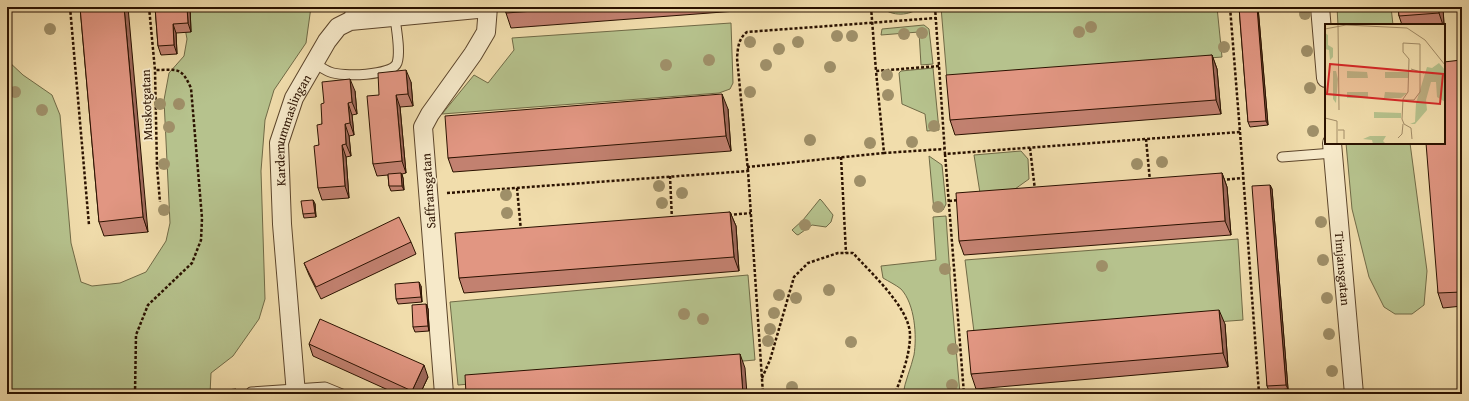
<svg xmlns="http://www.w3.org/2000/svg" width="1469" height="401" font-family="'Gentium Book Plus',serif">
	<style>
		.green { fill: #b6c28d; stroke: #706a46 }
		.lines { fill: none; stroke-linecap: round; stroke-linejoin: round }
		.service-casing { stroke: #5c452b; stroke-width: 11 }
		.minor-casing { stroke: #5c452b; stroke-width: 20 }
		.path { stroke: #2b1200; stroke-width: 2.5; stroke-dasharray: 3 2; stroke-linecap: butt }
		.service { stroke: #f6e9c9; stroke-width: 9 }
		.minor { stroke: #f6e9c9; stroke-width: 18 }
		.tree { fill: #9f8f68 }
		.wall { fill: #c28170; stroke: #2b1200 }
		.shaded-wall { fill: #9e695b; stroke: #2b1200 }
		.building { fill: #e19682; stroke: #2b1200 }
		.labels { text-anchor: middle; stroke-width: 3.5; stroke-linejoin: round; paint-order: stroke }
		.street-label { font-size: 13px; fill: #2b1200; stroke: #f6e9c9 }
		.inset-road { fill: none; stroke: #a28c67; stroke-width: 1 }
		.view { fill: #d62828; fill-opacity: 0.15; stroke: #d62828; stroke-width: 2 }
		.inset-edge { fill: none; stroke: #2b1200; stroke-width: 2 }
	</style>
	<rect width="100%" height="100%" fill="#f1ddac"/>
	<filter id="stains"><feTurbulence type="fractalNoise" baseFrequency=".005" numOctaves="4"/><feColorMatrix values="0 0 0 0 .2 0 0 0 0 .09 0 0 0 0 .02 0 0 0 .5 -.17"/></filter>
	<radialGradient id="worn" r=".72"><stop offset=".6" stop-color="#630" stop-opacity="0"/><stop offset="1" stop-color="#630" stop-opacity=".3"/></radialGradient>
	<g class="green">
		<path d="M181 7H311L306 43 274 90 265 120 261 171 265 299 259 319 233 356 211 373 210 394H7V60L23 75 52 95 60 115 71 243 81 282 92 286 120 283 146 272 166 241 170 223 164 100 169 73 184 56 187 39Z"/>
		<path d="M881 7H920C910 16 892 17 881 7Z"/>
		<path d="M941 7H1217L1222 57 947 79Z"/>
		<path d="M1337 7H1391L1393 25H1338Z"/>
		<path d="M731 23 733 83 730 89 719 93 442 114 474 75 488 83 514 50 512 38Z"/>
		<path d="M924 25 929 29 933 64 921 65 919 32 881 35 882 29Z"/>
		<path d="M933 68 939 130 927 131 925 114 902 104 899 73 901 71Z"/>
		<path d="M1346 143H1410L1427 271 1424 305 1412 314H1395L1384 307 1369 277 1352 209Z"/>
		<path d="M1021 151 1028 159 1029 179 1015 189 980 193 974 155Z"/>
		<path d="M929 156 942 165 946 204 943 210 934 211Z"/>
		<path d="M820 199 822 201 833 215 831 222 826 227 812 225 798 235 796 234 792 230 803 220Z"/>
		<path d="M946 216 951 290 960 394H903C905 381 911 368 914 355 917 336 915 304 901 289 896 285 888 281 883 278L881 266 936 260 933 217Z"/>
		<path d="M1238 239 1243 320 975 340 965 260Z"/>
		<path d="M748 275 755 360 458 385 450 302Z"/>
	</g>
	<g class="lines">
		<defs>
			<g id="service">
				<path d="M350 7V21"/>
				<path d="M314 63C319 66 325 70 330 72 342 77 392 76 397 63 401 51 396 29 395 17"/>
				<path d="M1282 157 1333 153"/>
				<path d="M251 392 325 387 342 394"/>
			</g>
			<g id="minor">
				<path d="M1320 7 1326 78"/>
				<path id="s1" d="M1332 143 1354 394"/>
				<path id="s2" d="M296 394 282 224 279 143 294 98 327 41 338 27 350 21 488 8"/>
				<path d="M444 394 423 127 430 114 473 54 486 32 488 7"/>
			</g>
		</defs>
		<use href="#service" class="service-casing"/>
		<use href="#minor" class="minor-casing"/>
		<g class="path">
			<path d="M70 7 89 225"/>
			<path d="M149 7 155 70 157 167 160 202"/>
			<path d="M871 7 876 71"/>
			<path d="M935 7 945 154 1240 132 1230 7"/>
			<path d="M939 66 876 71 884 153 944 149"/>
			<path d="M1240 132 1259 393 1240 394"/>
			<path d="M1146 139 1150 181"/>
			<path d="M1030 148 1035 190"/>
			<path d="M945 154 964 394"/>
			<path d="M841 157 846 253"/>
			<path d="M747 167 884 153"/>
			<path d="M748 171 737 58C738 48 738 39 747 32L936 18"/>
			<path d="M670 176 672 220"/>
			<path d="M1222 180 1243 178"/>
			<path d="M517 188 521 231"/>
			<path d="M447 193 748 171 763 394"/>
			<path d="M949 201 959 200"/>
			<path d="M729 215 751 213"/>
			<path d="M762 378 770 360 794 277 808 263 838 253H853C870 272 910 308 910 335 910 355 902 375 895 394"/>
			<path d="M135 394 136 335 148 305 192 263 201 240 202 218 191 88C181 66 177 70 155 70"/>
		</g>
		<use href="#service" class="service"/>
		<use href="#minor" class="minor"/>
	</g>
	<g class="tree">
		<circle cx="1305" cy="14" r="6"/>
		<circle cx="1091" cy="27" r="6"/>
		<circle cx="50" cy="29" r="6"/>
		<circle cx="1079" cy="32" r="6"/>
		<circle cx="922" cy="33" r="6"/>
		<circle cx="904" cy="34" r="6"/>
		<circle cx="837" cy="36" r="6"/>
		<circle cx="852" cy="36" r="6"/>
		<circle cx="750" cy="42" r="6"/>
		<circle cx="798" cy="42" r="6"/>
		<circle cx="1224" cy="47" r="6"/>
		<circle cx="779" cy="49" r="6"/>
		<circle cx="1307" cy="51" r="6"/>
		<circle cx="709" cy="60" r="6"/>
		<circle cx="666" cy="65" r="6"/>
		<circle cx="766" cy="65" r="6"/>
		<circle cx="830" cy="67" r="6"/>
		<circle cx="887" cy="75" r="6"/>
		<circle cx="1310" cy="88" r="6"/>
		<circle cx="15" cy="92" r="6"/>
		<circle cx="750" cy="92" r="6"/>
		<circle cx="888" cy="95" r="6"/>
		<circle cx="160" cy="104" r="6"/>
		<circle cx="179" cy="104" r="6"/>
		<circle cx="42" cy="110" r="6"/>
		<circle cx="934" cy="126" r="6"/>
		<circle cx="169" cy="127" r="6"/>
		<circle cx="1313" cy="131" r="6"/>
		<circle cx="810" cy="140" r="6"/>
		<circle cx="912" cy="142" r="6"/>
		<circle cx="870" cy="143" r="6"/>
		<circle cx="1162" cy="162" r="6"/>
		<circle cx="164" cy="164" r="6"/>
		<circle cx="1137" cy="164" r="6"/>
		<circle cx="860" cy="181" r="6"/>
		<circle cx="659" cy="186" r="6"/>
		<circle cx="682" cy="193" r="6"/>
		<circle cx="506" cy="195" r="6"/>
		<circle cx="662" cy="203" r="6"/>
		<circle cx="938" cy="207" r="6"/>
		<circle cx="164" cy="210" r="6"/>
		<circle cx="507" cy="213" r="6"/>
		<circle cx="1321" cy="222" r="6"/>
		<circle cx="805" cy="225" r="6"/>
		<circle cx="1323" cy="260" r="6"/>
		<circle cx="1102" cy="266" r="6"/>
		<circle cx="945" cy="269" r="6"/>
		<circle cx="829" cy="290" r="6"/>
		<circle cx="779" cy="295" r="6"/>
		<circle cx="796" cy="298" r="6"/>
		<circle cx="1327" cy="298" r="6"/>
		<circle cx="774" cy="313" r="6"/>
		<circle cx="684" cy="314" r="6"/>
		<circle cx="703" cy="319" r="6"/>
		<circle cx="770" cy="329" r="6"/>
		<circle cx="1329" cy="334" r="6"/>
		<circle cx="768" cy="341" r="6"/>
		<circle cx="851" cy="342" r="6"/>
		<circle cx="953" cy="349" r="6"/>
		<circle cx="1332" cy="371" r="6"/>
		<circle cx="952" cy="385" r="6"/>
		<circle cx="792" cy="387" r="6"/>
	</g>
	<g class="wall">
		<path d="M80 7 148 232 104 236 99 222Z"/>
		<path d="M155 7H190L191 32 176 33 177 54 161 55 158 46Z"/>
		<path d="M505 7H789L511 28 506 13Z"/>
		<path d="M1239 7H1258L1268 125 1250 127 1248 122Z"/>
		<path d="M1398 7H1443L1444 25H1402L1399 16Z"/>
		<path d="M1212 55 1217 69 1221 114 955 135 950 120Z"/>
		<path d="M1461 60 1462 62V306L1443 308 1438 293Z"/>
		<path d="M411 82 413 106 400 107 406 173 402 174 403 178 404 190 391 191 389 186 388 175 377 176 373 164 379 95Z"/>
		<path d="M355 91 357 114 352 115 354 135 349 136 351 156 346 157 349 198 322 200 318 188 319 145 322 124 324 103Z"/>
		<path d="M728 109 731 151 453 172 448 158Z"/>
		<path d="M1222 173 1227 187 1231 235 964 255 959 241Z"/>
		<path d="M1270 185 1272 189 1288 389 1269 391 1267 386Z"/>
		<path d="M313 200 315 204 316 217 304 218 303 214Z"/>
		<path d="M730 212 736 226 739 271 464 293 459 278Z"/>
		<path d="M411 242 416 254 321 299 309 275 304 263Z"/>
		<path d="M421 286 422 302 398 304 396 299Z"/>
		<path d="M426 304 428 309 429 331 415 332 413 327Z"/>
		<path d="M1225 324 1228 367 976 389 971 374Z"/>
		<path d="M309 344 428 377 420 394H397L313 356Z"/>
	</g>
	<g class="shaded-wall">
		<path d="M124 7H128L148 232 143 217Z"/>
		<path d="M187 7H190L191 32 188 23Z"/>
		<path d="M1257 7H1258L1268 125 1266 121Z"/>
		<path d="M1438 7H1443L1444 25H1443L1439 13Z"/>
		<path d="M173 24 176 33 177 54 174 45Z"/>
		<path d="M1212 55 1217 69 1221 114 1216 100Z"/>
		<path d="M406 70 411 82 413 106 408 94Z"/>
		<path d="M350 79 355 91 357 114 352 102Z"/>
		<path d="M722 94 728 109 731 151 726 136Z"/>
		<path d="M396 95 400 107 406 173 402 161Z"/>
		<path d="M348 103 352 115 354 135 350 123Z"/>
		<path d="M345 124 349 136 351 156 346 144Z"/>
		<path d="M342 145 346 157 349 198 345 186Z"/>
		<path d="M401 173 403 178 404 190 402 186Z"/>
		<path d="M1222 173 1227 187 1231 235 1225 221Z"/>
		<path d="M1270 185 1272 189 1288 389 1286 385Z"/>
		<path d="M313 200 315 204 316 217 315 213Z"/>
		<path d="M730 212 736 226 739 271 734 257Z"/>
		<path d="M419 282 421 286 422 302 421 297Z"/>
		<path d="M426 304 428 309 429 331 428 326Z"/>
		<path d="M1219 310 1225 324 1228 367 1223 353Z"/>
		<path d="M740 354 745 368 747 394H743Z"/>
		<path d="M424 365 428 377 420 394H413L412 391Z"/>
	</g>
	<g class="building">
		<path d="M80 7H124L143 217 99 222Z"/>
		<path d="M155 7H187L188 23 173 24 174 45 158 46Z"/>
		<path d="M505 7H591L506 13Z"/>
		<path d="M1239 7H1257L1266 121 1248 122Z"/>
		<path d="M1398 7H1438L1439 13 1399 16Z"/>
		<path d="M1462 9V49L1459 10Z"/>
		<path d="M1212 55 1216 100 950 120 946 75Z"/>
		<path d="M1461 60 1462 70V292L1438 293 1426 143H1444V62Z"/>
		<path d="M406 70 408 94 396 95 402 161 373 164 367 96 379 95 378 73Z"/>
		<path d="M350 79 352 102 348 103 350 123 345 124 346 144 342 145 345 186 318 188 314 146 319 145 317 125 322 124 321 104 324 103 322 82Z"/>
		<path d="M722 94 726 136 448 158 445 116Z"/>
		<path d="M401 173 402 186H389L388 174Z"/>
		<path d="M1222 173 1225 221 959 241 956 193Z"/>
		<path d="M1270 185 1286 385 1267 386 1252 186Z"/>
		<path d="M313 200 315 213 303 214 301 201Z"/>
		<path d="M730 212 734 257 459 278 455 233Z"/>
		<path d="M399 217 411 242 316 287 304 263Z"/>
		<path d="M419 282 421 297 396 299 395 284Z"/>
		<path d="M426 304 428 326 413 327 412 305Z"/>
		<path d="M1219 310 1223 353 971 374 967 331Z"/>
		<path d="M320 319 424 365 412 391 309 344Z"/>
		<path d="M740 354 743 394H466L465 375Z"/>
		<path d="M236 389 237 394H218V391Z"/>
	</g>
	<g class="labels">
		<g class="street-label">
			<text transform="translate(146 105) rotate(-92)" y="5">Muskotgatan</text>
			<text dy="5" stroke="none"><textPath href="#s2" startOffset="267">Kardemummaslingan</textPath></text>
			<text transform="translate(428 191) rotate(-94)" y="5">Saffransgatan</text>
			<text dy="5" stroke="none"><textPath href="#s1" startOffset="126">Timjansgatan</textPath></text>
		</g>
	</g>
	<g transform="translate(1325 24)">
		<rect width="120" height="120" fill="#f1ddac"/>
		<path d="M0 9 3 11V21L8 24V33L5 36 4 26 0 25ZM114 39 120 46V78L112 73 111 58H106L101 76 102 86 90 100H85L90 98 91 79 102 43 107 44ZM8 47H11L13 55 11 79 8 75ZM22 47 42 48 43 54H22ZM60 48H83V54H60ZM22 68H43V74H22ZM60 68 82 69 76 74H59ZM49 88 76 89V94H49ZM45 112H61L58 117 61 120H48L47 116 38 115Z" fill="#b6c28d"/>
		<path class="inset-road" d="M13 1 14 86M0 5 21 1 82 4 100 16 120 41M86 45 99 49M78 76H89L95 68V20M0 94 12 97V120M13 106H19V115M73 114 77 110 78 100M87 115 86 104 79 100 77 95 78 75 83 68 84 35 78 28V19L95 20"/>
		<path class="view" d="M5 40 118 50 115 80 2 70Z"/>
		<rect width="120" height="120" class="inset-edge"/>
	</g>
	<rect width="1469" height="401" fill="none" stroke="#f1ddac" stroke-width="24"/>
	<rect x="8" y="8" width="1453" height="385" fill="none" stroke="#2b1200" stroke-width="2"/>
	<rect x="12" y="12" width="1445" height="377" fill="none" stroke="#2b1200"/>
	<rect width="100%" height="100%" filter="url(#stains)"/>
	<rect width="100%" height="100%" fill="url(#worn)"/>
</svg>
